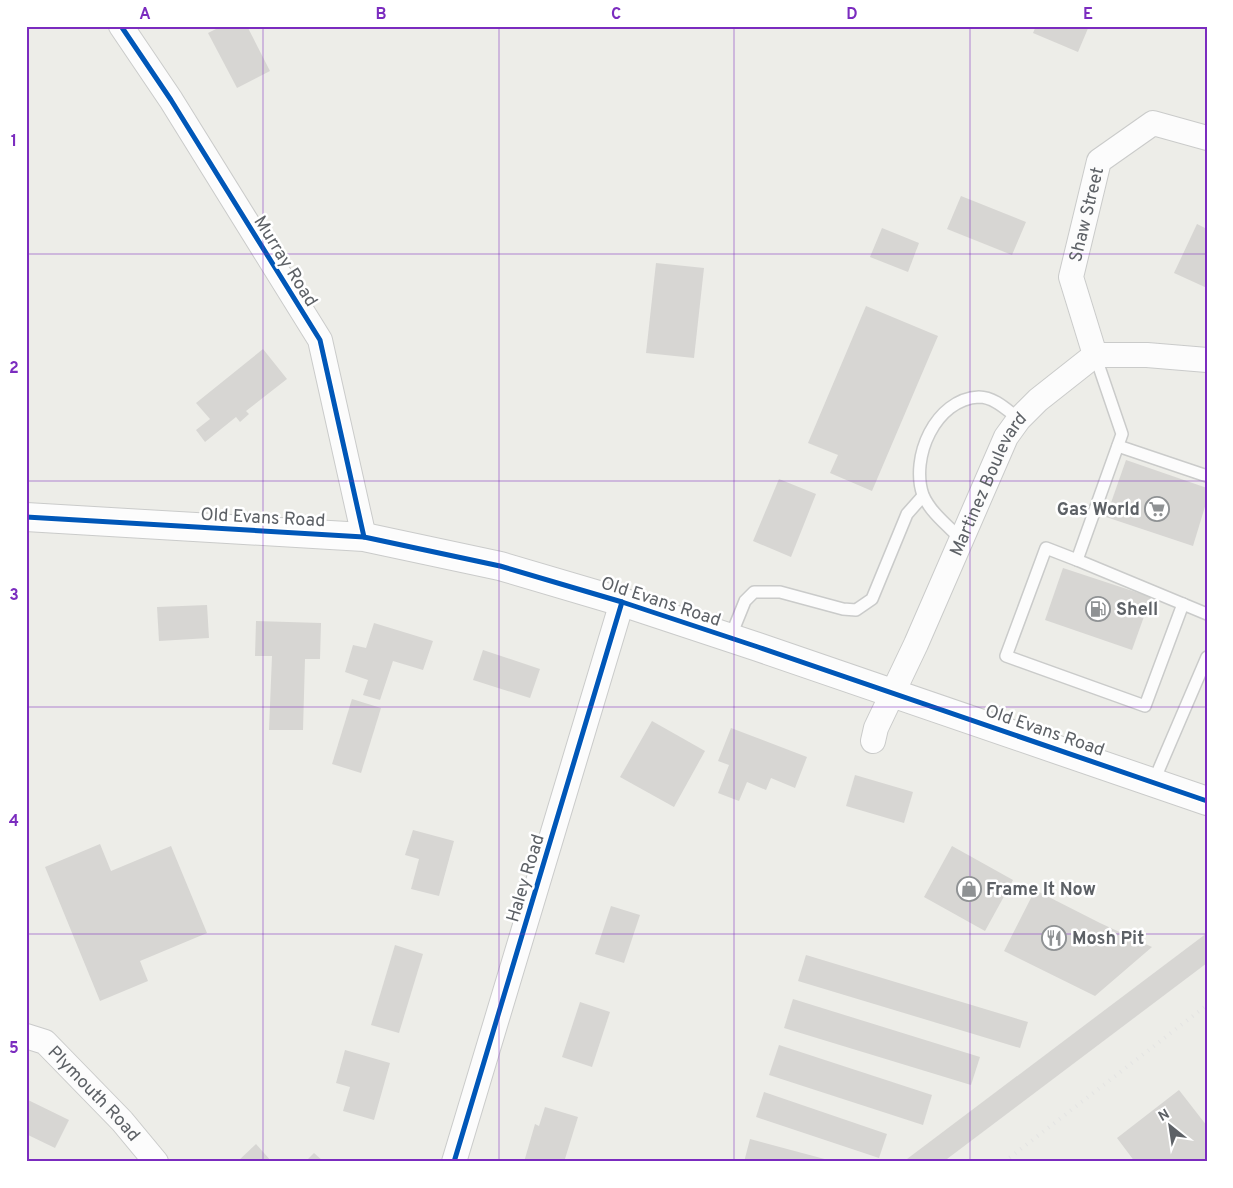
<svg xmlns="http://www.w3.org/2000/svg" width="1233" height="1188" font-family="Overpass,sans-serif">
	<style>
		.building { fill: #d7d6d3 }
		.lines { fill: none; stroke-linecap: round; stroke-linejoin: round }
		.service-casing { stroke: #cacbca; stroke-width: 14 }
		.minor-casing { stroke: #cacbca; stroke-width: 26 }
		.tertiary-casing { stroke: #cacbca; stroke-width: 30 }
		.service { stroke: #fcfcfc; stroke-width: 11 }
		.minor { stroke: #fcfcfc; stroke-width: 24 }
		.tertiary { stroke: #fcfcfc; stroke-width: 28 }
		.rail { stroke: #e4e4e3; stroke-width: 4; stroke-dasharray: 1 6; stroke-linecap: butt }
		.cycleway-casing { stroke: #fff; stroke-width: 8 }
		.cycleway { stroke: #0057b8; stroke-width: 5 }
		.grid { fill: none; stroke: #7b2cbf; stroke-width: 1; stroke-opacity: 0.55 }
		.labels { text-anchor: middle; stroke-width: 5; stroke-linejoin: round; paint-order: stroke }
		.street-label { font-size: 18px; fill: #5d6166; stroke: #fff }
		.poi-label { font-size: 18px; font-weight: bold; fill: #5d6166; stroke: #fff; text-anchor: start }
		.neatline { fill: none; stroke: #7b2cbf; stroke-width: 2 }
		.grid-label { font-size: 16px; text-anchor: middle; font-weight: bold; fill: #7b2cbf }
	</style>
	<rect width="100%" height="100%" fill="#edede8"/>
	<g class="building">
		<path d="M222 26H247L270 71 237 88 208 33Z"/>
		<path d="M1036 26H1089L1078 52 1033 33Z"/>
		<path d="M961 196 1026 222 1012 255 947 229Z"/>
		<path d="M1197 224 1207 229V288L1174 273Z"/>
		<path d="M882 228 919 243 908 272 870 257Z"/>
		<path d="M656 263 704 268 694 358 646 353Z"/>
		<path d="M866 306 938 336 872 491 830 473 838 455 808 443Z"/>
		<path d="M263 349 287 379 246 411 249 414 240 422 236 417 205 442 196 430 210 419 196 403Z"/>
		<path d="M1126 460 1207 488V500L1193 546 1106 517Z"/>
		<path d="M779 479 816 494 791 557 753 541Z"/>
		<path d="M1063 568 1151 597 1132 650 1045 620Z"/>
		<path d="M207 605 209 638 159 641 157 607Z"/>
		<path d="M256 621 321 623 320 659H305L303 730H269L272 656H255Z"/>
		<path d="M374 623 433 641 423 670 393 661 380 700 363 695 368 680 345 672 353 645 366 648Z"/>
		<path d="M483 650 540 669 530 698 473 680Z"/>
		<path d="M352 699 381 708 361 773 332 764Z"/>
		<path d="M652 721 705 751 674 807 620 777Z"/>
		<path d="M731 728 807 757 795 788 771 778 766 790 747 782 739 801 718 793 729 765 718 761Z"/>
		<path d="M855 775 913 792 904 823 846 806Z"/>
		<path d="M413 830 454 841 439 896 411 889 419 859 405 855Z"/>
		<path d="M100 844 111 871 171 846 207 933 140 961 148 981 100 1001 45 867Z"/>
		<path d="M952 846 1013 880 985 931 924 897Z"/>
		<path d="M1035 890 1100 923 1152 947 1095 996 1004 951Z"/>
		<path d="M611 906 640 915 624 963 595 954Z"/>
		<path d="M1207 933V963L943 1162H903Z"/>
		<path d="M395 945 423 954 399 1033 371 1025Z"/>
		<path d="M806 955 1028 1022 1020 1048 798 981Z"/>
		<path d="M793 999 980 1057 971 1085 784 1028Z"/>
		<path d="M580 1002 610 1012 592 1067 562 1057Z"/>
		<path d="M779 1045 932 1095 923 1125 769 1075Z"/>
		<path d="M345 1050 390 1063 374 1120 343 1111 350 1087 336 1083Z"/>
		<path d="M1179 1090 1207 1126V1162H1135L1117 1138Z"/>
		<path d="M764 1092 887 1134 879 1158 756 1117Z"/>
		<path d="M26 1099 69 1120 55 1148 26 1134Z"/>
		<path d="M545 1107 578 1117 564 1162H524L535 1124 539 1126Z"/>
		<path d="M750 1139 832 1161V1162H744Z"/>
		<path d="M256 1144 272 1162H237Z"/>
		<path d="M314 1153 324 1162H305Z"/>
	</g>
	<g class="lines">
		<defs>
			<g id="service">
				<path d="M1095 355 1122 434 1077 560 1207 614"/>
				<path d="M1118 446 1207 476"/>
				<path d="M961 539C948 526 930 512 923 495 910 458 935 399 979 397 994 397 1007 410 1019 419"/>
				<path d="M1077 560 1046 548 1006 656 1145 706 1183 604"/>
				<path d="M730 638 745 601 754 592H780L843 609 856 610 872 599 907 514 923 496"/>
				<path d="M1153 783 1207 657"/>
			</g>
			<g id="minor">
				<path d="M121 26 171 100 320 340 364 537"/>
				<path id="s1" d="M1095 355 1071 277 1099 161 1153 123 1207 138"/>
				<path id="s2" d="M873 741 876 728 916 644 1006 437 1019 419 1038 400 1095 355H1147L1207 360"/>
				<path id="s3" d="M26 1036 45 1042 122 1121 156 1162"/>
				<path d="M454 1162 622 602"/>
			</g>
			<path id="tertiary" d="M26 517 364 537 500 566 622 602 758 647 1207 801"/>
		</defs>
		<use href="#service" class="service-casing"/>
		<use href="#minor" class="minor-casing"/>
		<use href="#tertiary" class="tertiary-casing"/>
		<use href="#service" class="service"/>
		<use href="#minor" class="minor"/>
		<use href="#tertiary" class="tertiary"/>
		<path class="rail" d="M1004 1162 1207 1005"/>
		<defs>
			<g id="cycleway">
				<path d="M121 26 171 100 320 340 364 537"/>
				<path d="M26 517 364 537 500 566 622 602 758 647 1207 801"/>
				<path d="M454 1162 622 602"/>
			</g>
		</defs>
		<use href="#cycleway" class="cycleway-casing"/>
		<use href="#cycleway" class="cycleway"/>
	</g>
	<path class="grid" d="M263 26V1162M499 26V1162M734 26V1162M970 26V1162M26 254H1207M26 481H1207M26 707H1207M26 934H1207"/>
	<defs>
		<symbol id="supermarket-ring" viewBox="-11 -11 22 22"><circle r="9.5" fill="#fff" stroke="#8f9294" stroke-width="1.5"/><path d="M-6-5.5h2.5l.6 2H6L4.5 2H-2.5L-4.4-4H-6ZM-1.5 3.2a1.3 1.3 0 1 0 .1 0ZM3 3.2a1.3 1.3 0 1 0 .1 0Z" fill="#8f9294"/></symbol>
		<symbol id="fuel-ring" viewBox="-11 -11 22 22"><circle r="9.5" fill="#fff" stroke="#8f9294" stroke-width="1.5"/><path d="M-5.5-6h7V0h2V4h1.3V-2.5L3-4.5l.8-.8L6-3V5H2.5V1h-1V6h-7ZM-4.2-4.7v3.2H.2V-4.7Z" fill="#8f9294"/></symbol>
		<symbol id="shop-ring" viewBox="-11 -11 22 22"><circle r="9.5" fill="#fff" stroke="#8f9294" stroke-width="1.5"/><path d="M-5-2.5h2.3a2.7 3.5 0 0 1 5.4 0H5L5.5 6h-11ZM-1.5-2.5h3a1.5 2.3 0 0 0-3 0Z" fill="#8f9294"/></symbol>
		<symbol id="restaurant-ring" viewBox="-11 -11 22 22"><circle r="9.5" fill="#fff" stroke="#8f9294" stroke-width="1.5"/><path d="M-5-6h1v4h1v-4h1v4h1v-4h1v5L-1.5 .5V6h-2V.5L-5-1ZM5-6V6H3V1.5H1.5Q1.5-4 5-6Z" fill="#8f9294"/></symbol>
	</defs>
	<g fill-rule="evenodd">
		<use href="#supermarket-ring" x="1143" y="495" width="28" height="28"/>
		<use href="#fuel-ring" x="1084" y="595" width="28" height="28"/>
		<use href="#shop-ring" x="955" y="875" width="28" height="28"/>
		<use href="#restaurant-ring" x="1040" y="924" width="28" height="28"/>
	</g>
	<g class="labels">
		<g class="street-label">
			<text dy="6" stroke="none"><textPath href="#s1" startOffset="146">Shaw Street</textPath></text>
			<text transform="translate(286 261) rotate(58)" y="6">Murray Road</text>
			<text dy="6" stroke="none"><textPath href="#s2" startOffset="282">Martinez Boulevard</textPath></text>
			<text transform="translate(263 517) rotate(3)" y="6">Old Evans Road</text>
			<text transform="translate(661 601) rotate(18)" y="6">Old Evans Road</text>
			<text transform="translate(1045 730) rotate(19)" y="6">Old Evans Road</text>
			<text transform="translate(525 878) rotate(-73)" y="6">Haley Road</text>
			<text dy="6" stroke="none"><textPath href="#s3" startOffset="91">Plymouth Road</textPath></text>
		</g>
		<g class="poi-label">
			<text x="1140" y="515" text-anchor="end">Gas World</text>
			<text x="1116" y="615">Shell</text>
			<text x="986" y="895">Frame It Now</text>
			<text x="1072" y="944">Mosh Pit</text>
		</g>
	</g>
	<rect width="1233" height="1188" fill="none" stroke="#ffffff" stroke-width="55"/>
	<g transform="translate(1170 1126) rotate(330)" stroke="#ffffff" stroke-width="4" paint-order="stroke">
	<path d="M0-4L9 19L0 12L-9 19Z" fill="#5d6166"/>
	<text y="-8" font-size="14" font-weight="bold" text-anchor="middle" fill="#5d6166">N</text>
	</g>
	<rect x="28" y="28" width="1178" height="1132" class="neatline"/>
	<g class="grid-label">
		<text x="145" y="19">A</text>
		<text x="381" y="19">B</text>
		<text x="616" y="19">C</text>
		<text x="852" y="19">D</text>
		<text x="1088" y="19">E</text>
		<text x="14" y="146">1</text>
		<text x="14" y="373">2</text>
		<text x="14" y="600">3</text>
		<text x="14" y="826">4</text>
		<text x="14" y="1053">5</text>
	</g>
</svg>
